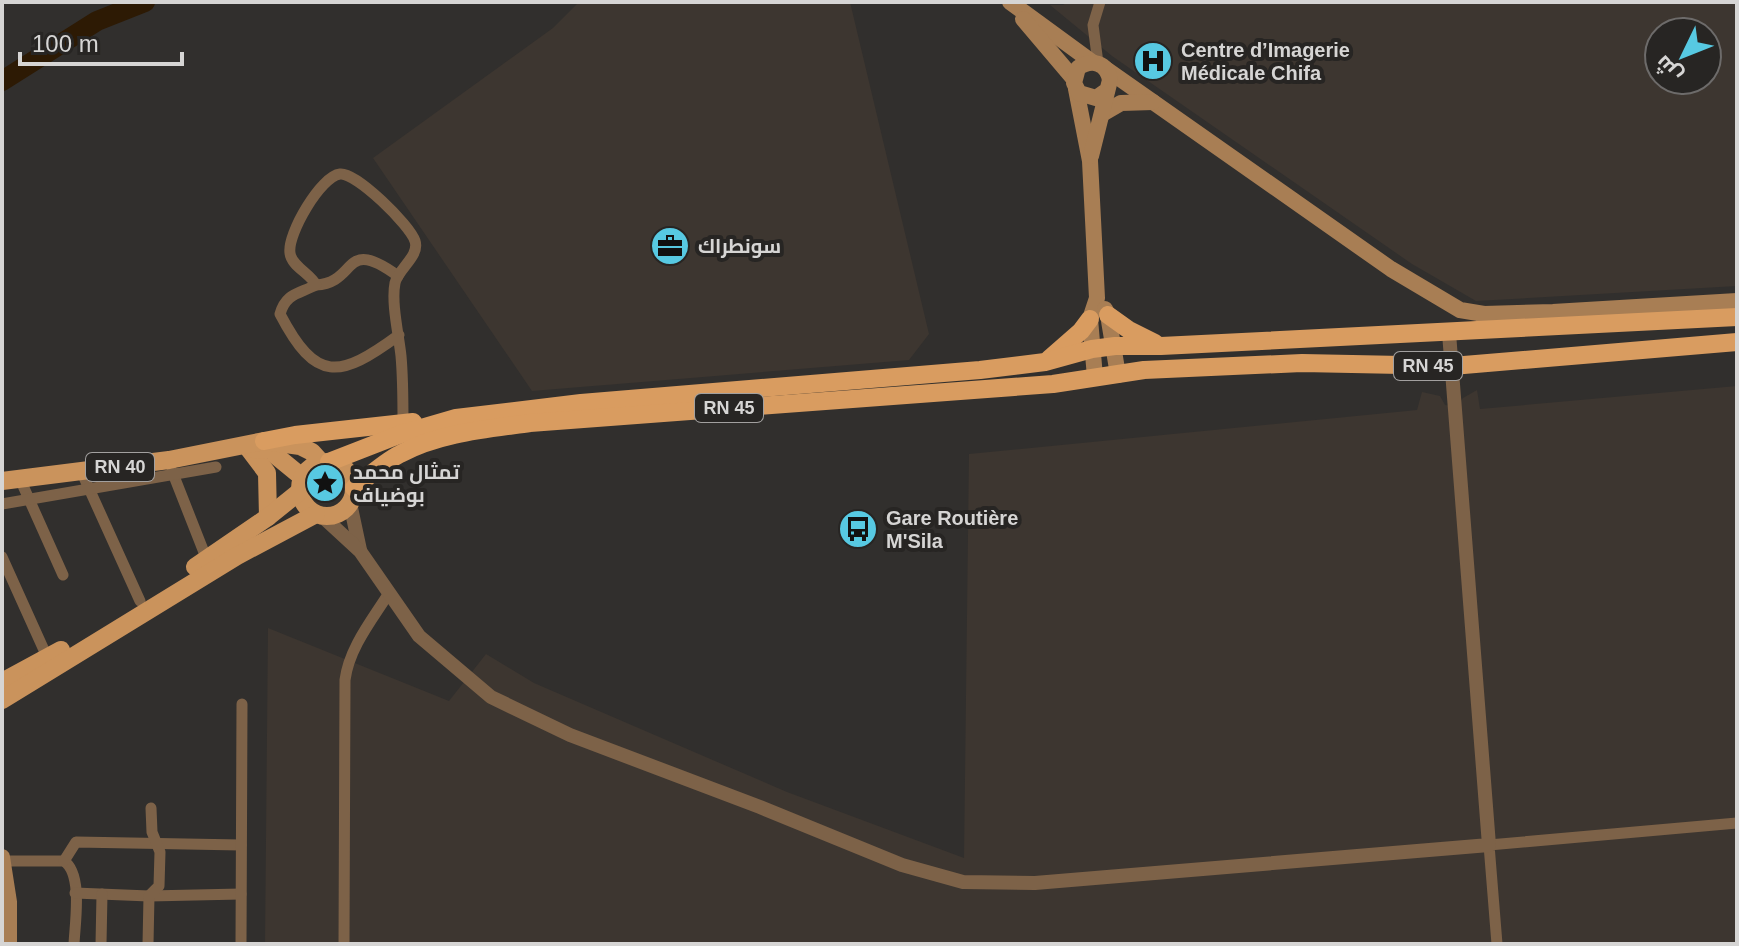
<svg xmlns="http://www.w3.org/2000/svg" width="1739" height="946" font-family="Helvetica,Cairo,sans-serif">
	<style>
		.built { fill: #3d3630; fill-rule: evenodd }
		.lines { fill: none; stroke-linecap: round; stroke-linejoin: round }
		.river { stroke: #2d1a04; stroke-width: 20 }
		.minor { stroke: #7d6248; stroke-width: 11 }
		.tertiary { stroke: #7d6248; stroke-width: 14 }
		.secondary { stroke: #a87e54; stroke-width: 16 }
		.primary { stroke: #ca935c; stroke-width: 18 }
		.trunk { stroke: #d99c60; stroke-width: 18 }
		.labels { text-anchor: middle; stroke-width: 8; stroke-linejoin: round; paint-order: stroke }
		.shield { fill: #272523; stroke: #a2a09f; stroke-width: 2 }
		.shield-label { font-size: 18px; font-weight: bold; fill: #d6d5d4 }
		.poi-label { font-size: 20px; font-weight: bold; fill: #d6d5d4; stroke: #272523; text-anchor: start }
	</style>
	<rect width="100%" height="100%" fill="#312f2d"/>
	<g class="built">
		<path d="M579 2H850L929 334 909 360 532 391 373 158 553 28Z"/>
		<path d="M1068 2H1737V286L1476 301 1412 264 1112 56 1050 5H1063ZM1659 32H1707V80H1659Z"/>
		<path d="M1737 386V944H265L268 628 449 701 486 654 534 683 787 792 964 858 969 454 1417 410 1422 392 1440 396 1445 405 1457 406 1463 398 1477 390 1480 409Z"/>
	</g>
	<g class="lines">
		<path class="river" d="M2 81 97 21 145 2"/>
		<g class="minor">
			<path d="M1098 63 1093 25 1100 2"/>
			<path d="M316 285C358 283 342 235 398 276"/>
			<path d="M399 335C339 379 316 383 280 314 286 293 299 294 316 285 311 274 291 266 290 253 287 234 321 176 340 174 356 172 410 225 415 241 420 256 398 269 395 283 391 303 399 336 401 356 403 378 403 401 403 423"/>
			<path d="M172 471 207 560"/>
			<path d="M82 473 140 601"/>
			<path d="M20 479 63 575"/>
			<path d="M2 504 216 467"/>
			<path d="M2 557 48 659"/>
			<path d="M3 861H64C83 874 75 922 74 944"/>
			<path d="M64 861 76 842 241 845"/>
			<path d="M75 893 149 896 241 894"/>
			<path d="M101 944 102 894"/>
			<path d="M148 944 149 896 159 886 160 852 152 832 151 808"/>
			<path d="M241 944 242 704"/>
			<path d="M344 944 345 680C349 648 372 620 389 593"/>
			<path d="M1497 944 1489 845 1737 823"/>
		</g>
		<g class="tertiary">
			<path d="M350 503 360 550"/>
			<path d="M322 516 360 551 419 636 491 697 570 735 760 807 902 865 963 882 1035 883 1489 845 1449 333"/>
		</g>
		<g class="secondary">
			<path d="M1010 2 1092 62"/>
			<path d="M1023 19 1073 78"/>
			<path d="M1106 69 1391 269 1460 310 1484 314 1553 312 1737 301"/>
			<path d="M1076 89 1090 161 1097 298 1090 319 1095 377"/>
			<path d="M1102 114 1121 103 1153 102"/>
			<path d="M1091 156 1110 80C1107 63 1092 58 1078 68L1074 83 1079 93 1096 98 1106 91"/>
			<path d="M1105 309 1108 315 1118 375"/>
			<path d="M2 857 9 902V944"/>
		</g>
		<g class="primary">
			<path d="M249 449 267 473 268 517"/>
			<path d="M252 449 269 450 302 477"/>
			<circle cx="327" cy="489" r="27"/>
			<path d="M2 481 169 460 264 441 300 446 312 452 321 462"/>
			<path d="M195 567 268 517 299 492"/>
			<path d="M2 682 61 650"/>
			<path d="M2 700 237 556 316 514"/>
		</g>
		<g class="trunk">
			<path d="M1108 315 1129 330 1155 343"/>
			<path d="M1049 359 1081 331 1090 319"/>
			<path d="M264 441 295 435 413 422"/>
			<path d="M329 462 401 434 456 418 581 403 980 370 1045 362 1092 349 1115 346H1161L1737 317"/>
			<path d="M354 488C369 476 384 462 400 454 439 433 487 429 530 423L1053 384 1144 370 1302 363 1452 366 1737 342"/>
		</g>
	</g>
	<defs>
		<symbol id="hospital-disc" viewBox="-11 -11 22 22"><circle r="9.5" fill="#57c9e2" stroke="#272523"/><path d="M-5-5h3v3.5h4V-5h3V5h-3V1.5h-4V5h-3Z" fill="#111"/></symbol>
		<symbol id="office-disc" viewBox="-11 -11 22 22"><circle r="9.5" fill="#57c9e2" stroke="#272523"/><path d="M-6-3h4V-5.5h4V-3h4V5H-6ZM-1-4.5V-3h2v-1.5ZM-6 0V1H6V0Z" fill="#111"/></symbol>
		<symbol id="sight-disc" viewBox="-11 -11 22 22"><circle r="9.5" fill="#57c9e2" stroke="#272523"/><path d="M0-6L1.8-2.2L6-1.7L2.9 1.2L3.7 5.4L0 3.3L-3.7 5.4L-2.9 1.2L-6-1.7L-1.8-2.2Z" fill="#111"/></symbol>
		<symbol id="bus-disc" viewBox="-11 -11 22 22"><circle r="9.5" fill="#57c9e2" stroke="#272523"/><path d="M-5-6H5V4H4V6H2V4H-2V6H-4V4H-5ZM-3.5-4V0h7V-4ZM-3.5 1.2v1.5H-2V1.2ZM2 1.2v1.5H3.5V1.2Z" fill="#111"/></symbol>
	</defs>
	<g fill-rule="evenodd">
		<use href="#hospital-disc" x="1131" y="39" width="44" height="44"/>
		<use href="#office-disc" x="648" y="224" width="44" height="44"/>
		<use href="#sight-disc" x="303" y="461" width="44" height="44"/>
		<use href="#bus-disc" x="836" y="507" width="44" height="44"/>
	</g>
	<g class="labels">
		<g class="shield">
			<rect x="1394" y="352" width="68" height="28" rx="6"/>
			<rect x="695" y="394" width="68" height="28" rx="6"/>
			<rect x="86" y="453" width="68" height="28" rx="6"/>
		</g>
		<g class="shield-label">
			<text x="1428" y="372">RN 45</text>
			<text x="729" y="414">RN 45</text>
			<text x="120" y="473">RN 40</text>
		</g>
		<g class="poi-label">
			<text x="1181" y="57">Centre d’Imagerie<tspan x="1181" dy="23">Médicale Chifa</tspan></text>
			<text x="698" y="253">سونطراك</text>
			<text x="353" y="479">تمثال محمد<tspan x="353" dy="23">بوضياف</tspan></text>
			<text x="886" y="525">Gare Routière<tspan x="886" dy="23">M'Sila</tspan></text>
		</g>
	</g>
	<rect width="1739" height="946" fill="none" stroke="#d6d5d4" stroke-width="8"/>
	<g transform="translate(1683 56) rotate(227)"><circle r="38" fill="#272523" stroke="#6d6b6a" stroke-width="2"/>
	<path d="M0-6L14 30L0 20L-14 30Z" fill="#57c9e2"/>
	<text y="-12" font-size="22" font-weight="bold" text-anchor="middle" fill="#d6d5d4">ش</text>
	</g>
	<path d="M20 52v12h162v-12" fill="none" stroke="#d6d5d4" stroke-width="4"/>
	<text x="32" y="52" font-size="24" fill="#d6d5d4" stroke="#272523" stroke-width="6" paint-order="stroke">100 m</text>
</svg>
